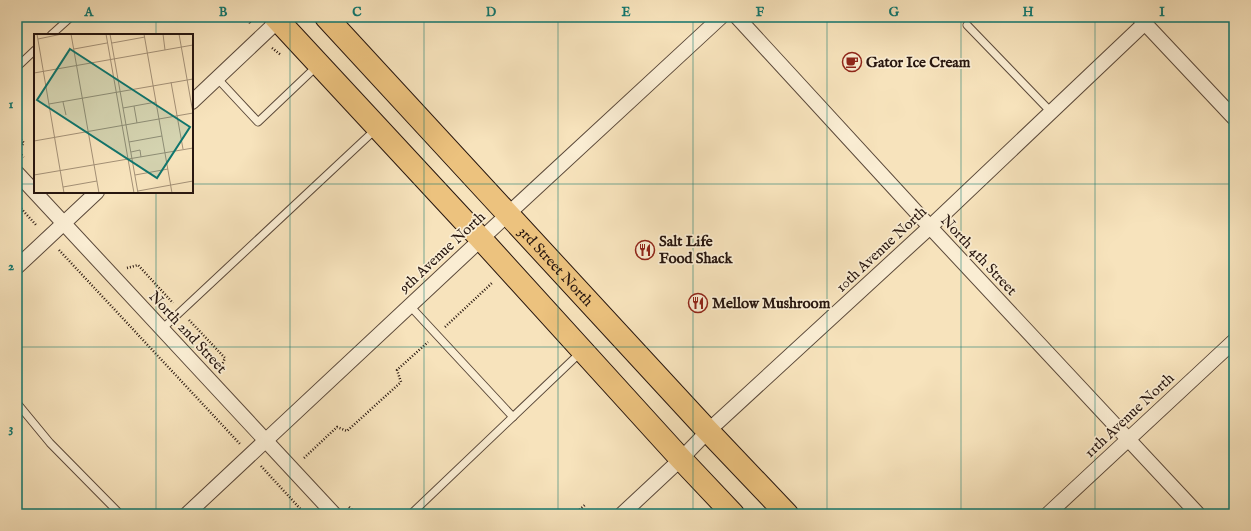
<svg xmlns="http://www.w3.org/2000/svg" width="1251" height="531" font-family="'IM FELL English',serif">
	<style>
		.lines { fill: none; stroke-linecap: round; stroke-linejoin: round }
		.service-casing { stroke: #5b493a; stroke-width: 9 }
		.minor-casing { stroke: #5b493a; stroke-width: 16 }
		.primary-casing { stroke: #27160f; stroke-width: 24 }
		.path { stroke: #27160f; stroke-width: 2.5; stroke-dasharray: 1 2; stroke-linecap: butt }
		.service { stroke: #faedd3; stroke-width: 7 }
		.minor { stroke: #faedd3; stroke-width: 14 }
		.primary { stroke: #ecc27e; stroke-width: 22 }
		.grid { fill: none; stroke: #0f766e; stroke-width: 1; stroke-opacity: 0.55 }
		.labels { text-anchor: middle; stroke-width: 3.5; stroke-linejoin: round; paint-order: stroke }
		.poi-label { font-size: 15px; font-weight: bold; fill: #27160f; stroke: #faedd3; text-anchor: start }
		.street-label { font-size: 15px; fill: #27160f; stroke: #faedd3 }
		.inset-road { fill: none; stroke: #a49177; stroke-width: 1 }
		.view { fill: #0f766e; fill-opacity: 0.15; stroke: #0f766e; stroke-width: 2 }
		.inset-edge { fill: none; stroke: #27160f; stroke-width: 2 }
		.neatline { fill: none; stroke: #0f766e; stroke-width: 1.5 }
		.grid-label { font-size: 13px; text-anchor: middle; font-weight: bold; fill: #0f766e }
	</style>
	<rect width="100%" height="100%" fill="#f7e3bc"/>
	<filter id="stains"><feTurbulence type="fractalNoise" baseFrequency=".005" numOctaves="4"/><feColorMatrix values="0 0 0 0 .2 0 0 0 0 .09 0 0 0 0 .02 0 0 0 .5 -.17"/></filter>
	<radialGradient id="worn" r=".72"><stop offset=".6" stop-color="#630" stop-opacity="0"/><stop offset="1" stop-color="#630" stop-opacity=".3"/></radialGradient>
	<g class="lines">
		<defs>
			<g id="service">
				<path d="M967 25 1051 112"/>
				<path d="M51 35 71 17"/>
				<path d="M17 67 35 50"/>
				<path d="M217 78 258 122 317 66"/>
				<path d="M410 306 513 417"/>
				<path d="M162 329 376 129"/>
				<path d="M17 403 50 443 120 514"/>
				<path d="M411 514 581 352"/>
			</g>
			<g id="minor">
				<path d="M737 17 930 227 1198 514"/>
				<path d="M1139 17 1234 118"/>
				<path d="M192 102 282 17"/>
				<path d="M17 173 334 514"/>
				<path d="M17 267 97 192"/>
				<path d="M187 514 508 214 721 17"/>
				<path d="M622 514 681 459 708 431 930 227 1145 23"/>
				<path d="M1048 514 1234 341"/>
			</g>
			<g id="primary">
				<path d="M275 17 481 239 681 459 733 514"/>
				<path id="s1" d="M326 17 708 431 787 514"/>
			</g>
		</defs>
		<use href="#service" class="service-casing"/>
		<use href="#minor" class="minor-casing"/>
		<use href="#primary" class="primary-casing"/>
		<g class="path">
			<path d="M247 17 251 25"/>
			<path d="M272 48 281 55"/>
			<path d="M17 135 24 143 17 150"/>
			<path d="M17 151 24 157"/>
			<path d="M17 204 37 226"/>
			<path d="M59 250 240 444"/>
			<path d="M127 268 138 265 173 303"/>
			<path d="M189 320 225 358 221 367 223 369"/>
			<path d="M445 327 493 282"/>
			<path d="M304 458 337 427 347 431 401 382 397 370 428 342"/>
			<path d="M261 466 305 514"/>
			<path d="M349 507 356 514"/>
			<path d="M575 514 586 504"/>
		</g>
		<use href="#service" class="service"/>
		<use href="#minor" class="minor"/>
		<use href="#primary" class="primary"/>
	</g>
	<path class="grid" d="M156 17V35M290 17V514M424 17V514M558 17V514M693 17V514M827 17V514M961 17V514M1095 17V514M17 184H35M192 184H1234M156 192V514M17 347H1234"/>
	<defs>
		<symbol id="cafe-ring" viewBox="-11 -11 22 22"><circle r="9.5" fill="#faedd3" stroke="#8f2418" stroke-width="1.5"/><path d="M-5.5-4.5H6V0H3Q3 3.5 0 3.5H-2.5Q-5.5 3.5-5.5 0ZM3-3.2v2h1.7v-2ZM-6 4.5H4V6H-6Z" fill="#8f2418"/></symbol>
		<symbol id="restaurant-ring" viewBox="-11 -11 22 22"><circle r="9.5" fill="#faedd3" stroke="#8f2418" stroke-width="1.5"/><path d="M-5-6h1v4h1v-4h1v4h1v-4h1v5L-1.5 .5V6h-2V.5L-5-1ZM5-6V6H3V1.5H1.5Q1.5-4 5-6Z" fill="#8f2418"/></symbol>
	</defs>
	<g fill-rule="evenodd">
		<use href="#cafe-ring" x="841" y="51" width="22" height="22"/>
		<use href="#restaurant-ring" x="634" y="239" width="22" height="22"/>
		<use href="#restaurant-ring" x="687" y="292" width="22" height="22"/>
	</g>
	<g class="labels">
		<g class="poi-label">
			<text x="866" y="67">Gator Ice Cream</text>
			<text x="659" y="246">Salt Life<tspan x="659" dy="17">Food Shack</tspan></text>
			<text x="712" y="308">Mellow Mushroom</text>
		</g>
		<g class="street-label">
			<text transform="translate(881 249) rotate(-43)" y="5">10th Avenue North</text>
			<text transform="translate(442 252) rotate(-43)" y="5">9th Avenue North</text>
			<text transform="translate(979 255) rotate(47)" y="5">North 4th Street</text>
			<text dy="5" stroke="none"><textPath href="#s1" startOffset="339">3rd Street North</textPath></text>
			<text transform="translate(188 332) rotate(47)" y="5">North 2nd Street</text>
			<text transform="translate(1129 415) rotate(-43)" y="5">11th Avenue North</text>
		</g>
	</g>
	<g transform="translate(34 34)">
		<rect width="159" height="159" fill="#f7e3bc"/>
		<path class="inset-road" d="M3 0 30 159M37 0 65 159M72 0 100 159M76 0 104 159M110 0 138 159M129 0 131 16M145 0 159 79M4 5 28 0M78 9 111 3M40 15 73 9M0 39 159 11M137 48 149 115M29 68 32 81M0 70V83M15 70 159 45M100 72 103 89M89 74 122 68M0 107 159 79M95 108 128 102M97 118 106 116 107 123M0 141 159 114M101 141 134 135M29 153 63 147M104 157 159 147"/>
		<path class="view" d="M36 15 156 93 123 144 3 66Z"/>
		<rect width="159" height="159" class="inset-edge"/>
	</g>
	<rect width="1251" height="531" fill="none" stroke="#f7e3bc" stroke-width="44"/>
	<rect x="22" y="22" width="1207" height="487" class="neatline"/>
	<g class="grid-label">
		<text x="89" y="16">A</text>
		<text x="223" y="16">B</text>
		<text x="357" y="16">C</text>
		<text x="491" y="16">D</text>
		<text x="626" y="16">E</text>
		<text x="760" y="16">F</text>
		<text x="894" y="16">G</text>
		<text x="1028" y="16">H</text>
		<text x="1162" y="16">I</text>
		<text x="11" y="108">1</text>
		<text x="11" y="270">2</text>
		<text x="11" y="432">3</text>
	</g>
	<rect width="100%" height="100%" filter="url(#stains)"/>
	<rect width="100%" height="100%" fill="url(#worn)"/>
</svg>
